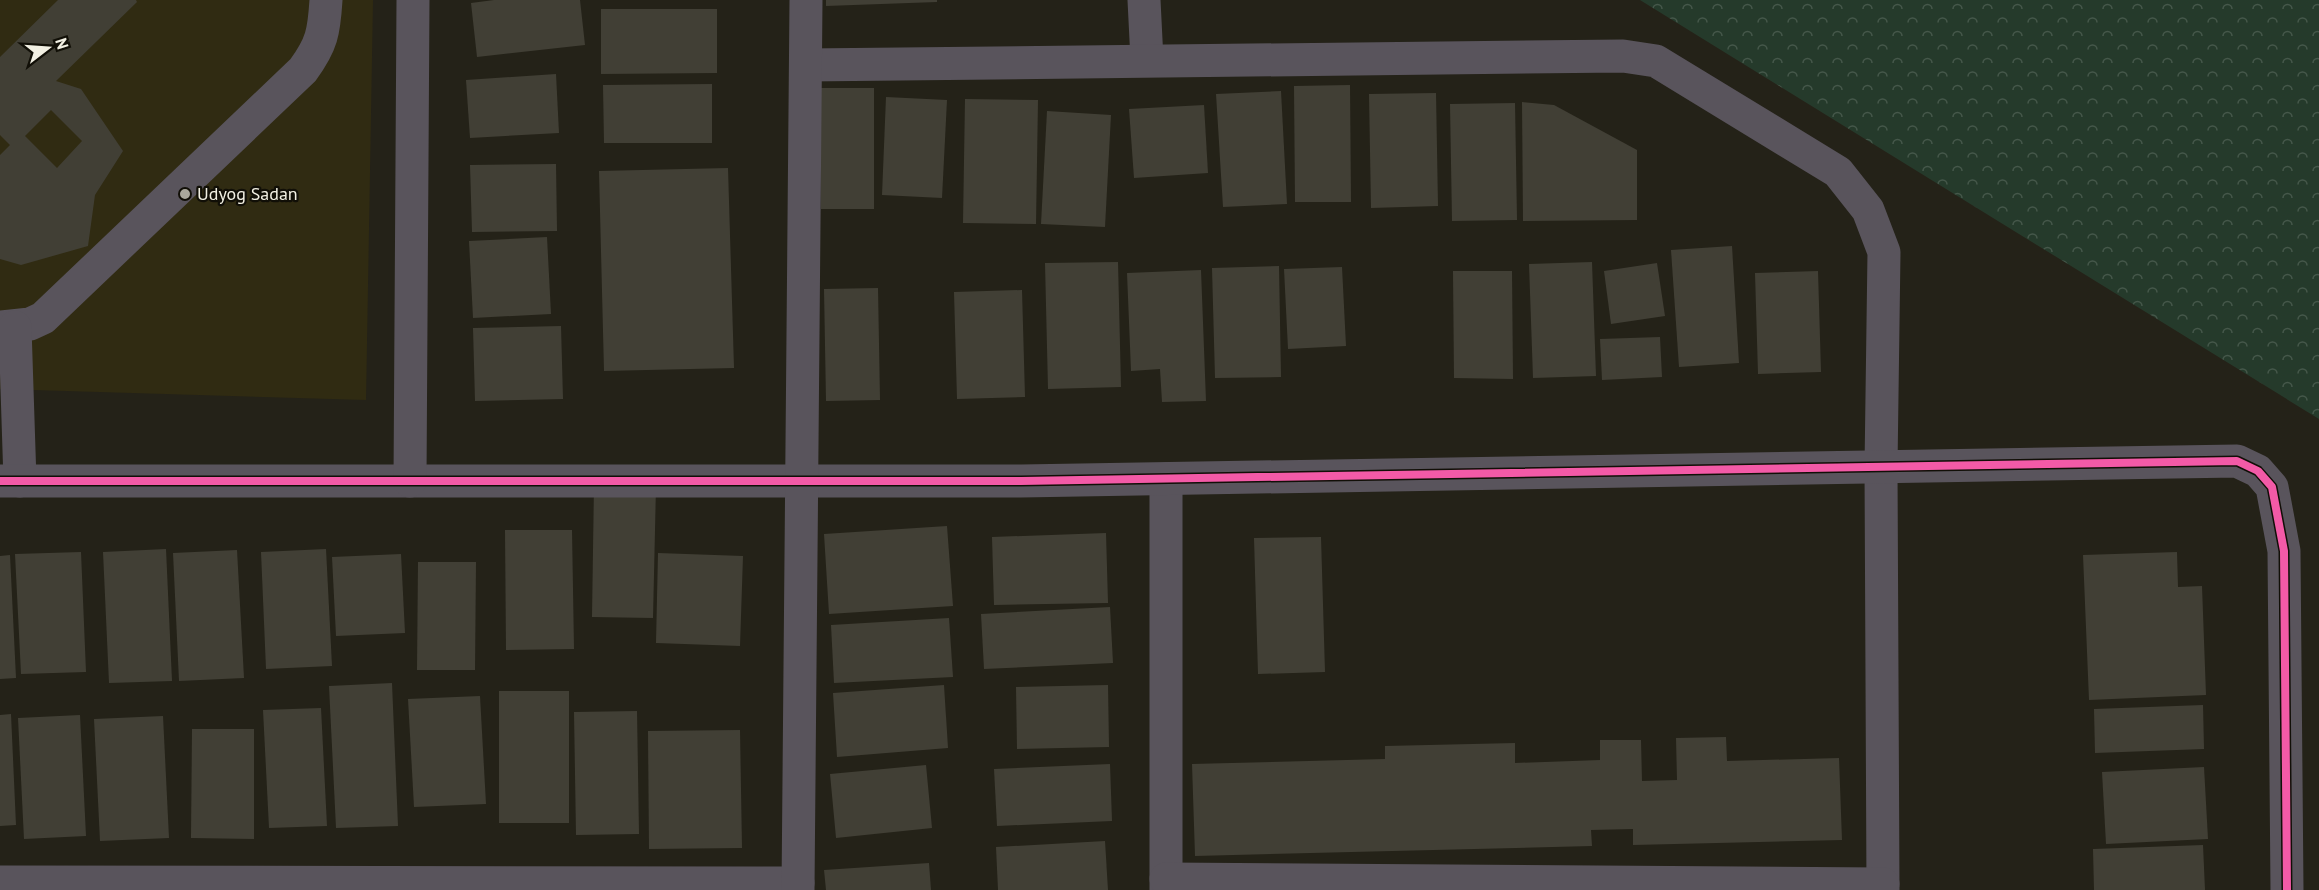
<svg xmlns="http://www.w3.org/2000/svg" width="2319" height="890" font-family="'PT Sans',sans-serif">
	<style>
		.built { fill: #302b12 }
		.forest { fill: url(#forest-crowns) }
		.building { fill: #413f35; fill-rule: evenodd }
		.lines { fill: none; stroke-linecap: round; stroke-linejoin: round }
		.minor { stroke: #59545c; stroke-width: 33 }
		.cycleway-casing { stroke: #110f07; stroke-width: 11 }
		.cycleway { stroke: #f35aa7; stroke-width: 8 }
		.poi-dot { fill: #aaa89c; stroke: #110f07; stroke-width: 2 }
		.labels { text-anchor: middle; stroke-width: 4.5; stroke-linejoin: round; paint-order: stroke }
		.poi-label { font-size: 18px; fill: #f2f0e3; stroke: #110f07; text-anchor: start }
	</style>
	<defs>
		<pattern id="forest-crowns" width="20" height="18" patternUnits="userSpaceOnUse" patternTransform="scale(1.5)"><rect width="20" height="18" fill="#253a2b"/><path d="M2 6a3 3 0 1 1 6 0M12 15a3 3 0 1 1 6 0" fill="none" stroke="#45574a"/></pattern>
	</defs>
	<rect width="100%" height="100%" fill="#242218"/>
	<path class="built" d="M0 0H373L366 400 0 389Z"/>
	<path class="forest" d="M1640 0H2319V419Z"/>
	<g class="building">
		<path d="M58 0H136L137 2 56 81 81 89 123 151 95 195 88 246 21 265 0 259V155L10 145 0 135V57ZM51 110 82 141 57 168 25 136Z"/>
		<path d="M494 0H580L585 45 477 57 471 3Z"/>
		<path d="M826 0H937V2L826 6Z"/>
		<path d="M601 9H717V73L601 74Z"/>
		<path d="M556 74 559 133 470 138 466 80Z"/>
		<path d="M712 84V143H604L603 85Z"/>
		<path d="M1350 85 1351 202H1295L1294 86Z"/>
		<rect x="821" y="88" width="53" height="121"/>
		<path d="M1281 91 1287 204 1223 207 1216 94Z"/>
		<path d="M1436 93 1438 206 1371 208 1369 94Z"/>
		<path d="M886 97 947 100 942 198 882 195Z"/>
		<path d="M965 99 1038 100 1036 224 963 223Z"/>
		<path d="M1522 102 1554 105 1637 150V220L1523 221Z"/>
		<path d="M1515 103 1517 220 1452 221 1450 104Z"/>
		<path d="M1204 105 1208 173 1134 178 1129 109Z"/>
		<path d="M1047 111 1111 115 1105 227 1041 224Z"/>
		<path d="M556 164 557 231 472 232 470 165Z"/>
		<path d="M728 168 734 368 604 371 599 171Z"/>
		<path d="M547 237 551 314 473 318 469 241Z"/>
		<path d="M1732 246 1739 363 1679 367 1671 250Z"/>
		<path d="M1118 262 1121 387 1048 389 1045 263Z"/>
		<path d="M1592 262 1596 376 1533 378 1529 264Z"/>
		<path d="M1657 263 1665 316 1611 324 1604 271Z"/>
		<path d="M1279 266 1281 377 1215 378 1212 268Z"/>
		<path d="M1342 267 1346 346 1288 349 1284 269Z"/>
		<path d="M1201 270 1206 401 1162 402 1160 369 1131 371 1127 273Z"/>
		<path d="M1453 271H1512L1513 379 1454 378Z"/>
		<path d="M1818 271 1821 372 1758 374 1755 273Z"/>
		<path d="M878 288 880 400 826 401 824 289Z"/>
		<path d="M1022 290 1025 397 957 399 954 292Z"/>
		<path d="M561 326 563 399 475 401 473 328Z"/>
		<path d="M1660 337 1662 377 1602 380 1600 339Z"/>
		<path d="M594 484 656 486 653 618 592 617Z"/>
		<path d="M947 526 953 606 829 614 824 534Z"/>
		<path d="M505 530H572L574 649 506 650Z"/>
		<path d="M1106 533 1108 603 994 605 992 537Z"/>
		<path d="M1321 537 1325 672 1258 674 1254 538Z"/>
		<path d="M166 549 172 681 109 683 103 552Z"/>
		<path d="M326 549 332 666 266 669 261 552Z"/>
		<path d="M237 550 244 678 179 681 173 553Z"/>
		<path d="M81 552 86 672 21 674 15 554Z"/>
		<path d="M2177 552 2178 587 2202 586 2206 695 2089 700 2083 555Z"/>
		<path d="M658 553 743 556 740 646 656 643Z"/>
		<path d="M401 554 405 633 336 636 332 557Z"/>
		<path d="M10 555 16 678 0 679V556Z"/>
		<path d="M418 562H476L475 670H417Z"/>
		<path d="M1110 607 1113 663 984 669 981 614Z"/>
		<path d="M949 618 953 677 834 683 831 625Z"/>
		<path d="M392 683 398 826 336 828 329 686Z"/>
		<path d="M944 685 948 748 837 757 833 693Z"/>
		<path d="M1108 685 1109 747 1017 749 1016 687Z"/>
		<rect x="499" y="691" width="70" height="132"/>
		<path d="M480 696 486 804 414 807 408 699Z"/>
		<path d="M2203 705 2204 749 2095 753 2094 709Z"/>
		<path d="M321 708 327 826 269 828 263 710Z"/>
		<path d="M637 711 639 834 576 835 574 712Z"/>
		<path d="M11 714 16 825 0 826V715Z"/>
		<path d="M80 715 86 836 24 839 18 718Z"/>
		<path d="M163 716 169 838 100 841 94 719Z"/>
		<path d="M192 729H254V839L191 838Z"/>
		<path d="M740 730 742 848 649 849 648 731Z"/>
		<path d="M1726 737 1727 761 1839 758 1842 840 1633 845V829L1591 830 1592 846 1195 856 1192 764 1385 759V746L1515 743V763L1600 760V740H1641L1642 781 1677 780 1676 738Z"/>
		<path d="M1110 764 1112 821 997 826 994 769Z"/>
		<path d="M926 765 932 828 836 838 830 774Z"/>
		<path d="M2204 767 2208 839 2106 844 2102 772Z"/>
		<path d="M1105 841 1108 890H998L996 847Z"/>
		<path d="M2203 845 2205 890H2094L2093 849Z"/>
		<path d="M929 863 931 890H826L824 870Z"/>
	</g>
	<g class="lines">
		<g class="minor">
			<path d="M1144 0 1147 60"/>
			<path d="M806 65 1623 56 1656 61 1838 172 1868 210 1884 252 1881 467 1883 890"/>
			<path d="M0 327 30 324 43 318 303 70C322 44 324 32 326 0"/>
			<path d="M15 327 20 481"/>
			<path d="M1166 479V890"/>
			<path d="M0 481H1021L2237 461 2258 471 2272 487 2284 551 2287 890"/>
			<path d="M410 481 413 0"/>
			<path d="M1166 879 1883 884"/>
			<path d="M0 882 798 883"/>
			<path d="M798 890 806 0"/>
		</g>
		<defs>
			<path id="cycleway" d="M0 481H1021L2237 461 2258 471 2272 487 2284 551 2287 890"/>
		</defs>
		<use href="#cycleway" class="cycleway-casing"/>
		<use href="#cycleway" class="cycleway"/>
	</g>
	<circle class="poi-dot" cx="185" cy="194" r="6"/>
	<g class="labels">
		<g class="poi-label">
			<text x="197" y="200">Udyog Sadan</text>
		</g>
	</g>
	<g transform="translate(48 48) rotate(73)" stroke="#110f07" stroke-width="4.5" paint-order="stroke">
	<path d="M0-4.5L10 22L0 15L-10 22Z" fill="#f2f0e3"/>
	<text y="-9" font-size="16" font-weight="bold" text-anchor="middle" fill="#f2f0e3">N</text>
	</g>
</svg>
